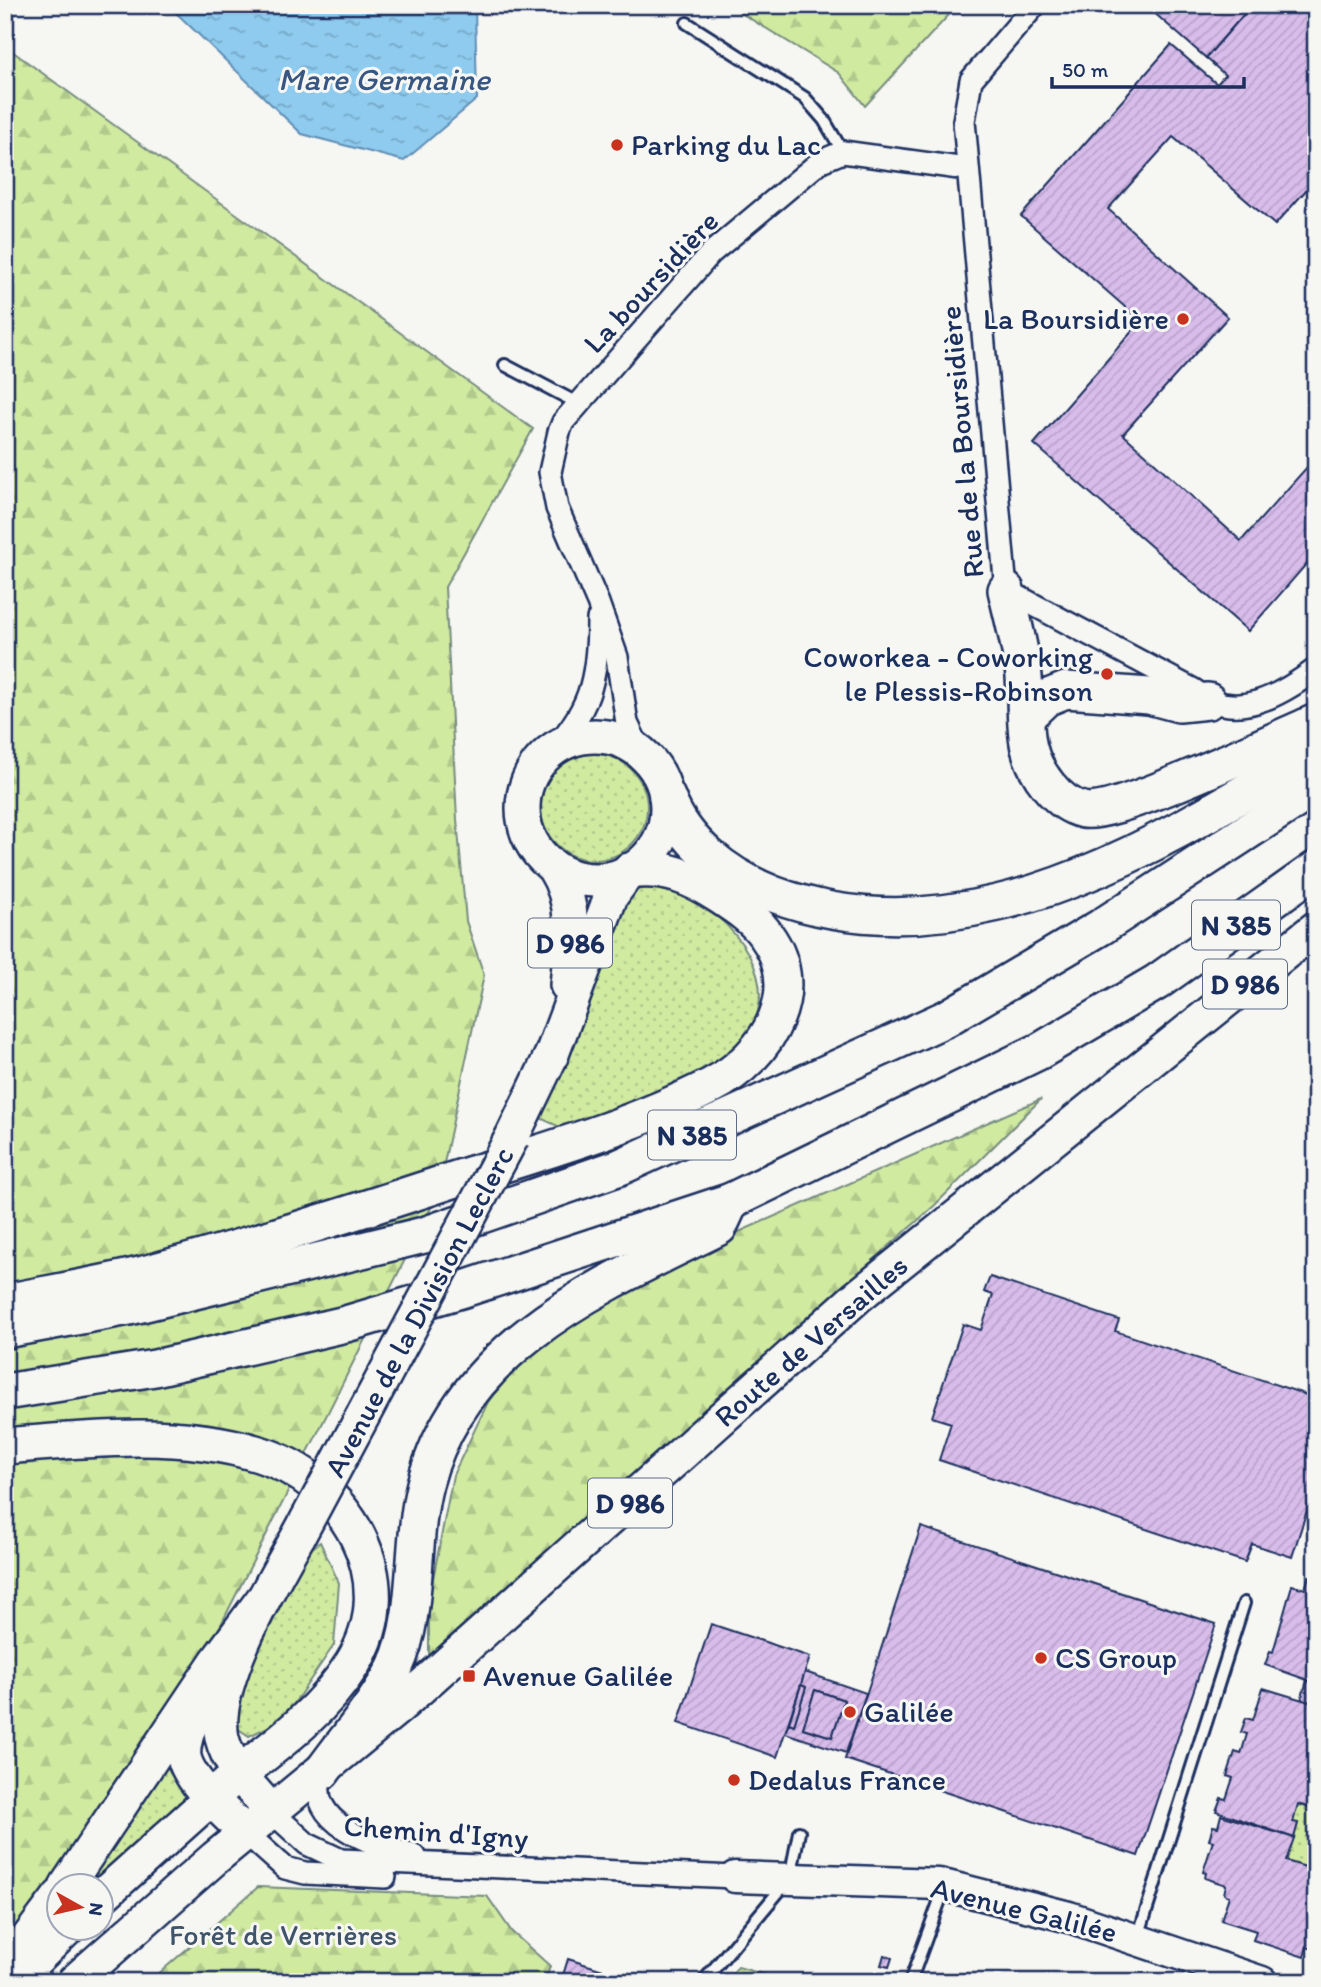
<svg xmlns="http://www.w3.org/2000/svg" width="1321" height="1987" font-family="Itim,sans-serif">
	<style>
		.grass { fill: url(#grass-dots); stroke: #768c7f; stroke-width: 2 }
		.forest { fill: url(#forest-firs); stroke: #768c7f; stroke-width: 2 }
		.water { fill: url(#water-ripples); stroke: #608db4; stroke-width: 2 }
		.building { fill: url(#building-hatch); stroke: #1b2f5e; stroke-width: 2; fill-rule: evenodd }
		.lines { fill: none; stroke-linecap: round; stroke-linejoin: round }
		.service-casing { stroke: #1b2f5e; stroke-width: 16 }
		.minor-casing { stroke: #1b2f5e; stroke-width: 26 }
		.secondary-casing { stroke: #1b2f5e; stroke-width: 35 }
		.primary-casing { stroke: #1b2f5e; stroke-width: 38 }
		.trunk-casing { stroke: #1b2f5e; stroke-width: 40 }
		.service { stroke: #f6f6f2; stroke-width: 10 }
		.minor { stroke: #f6f6f2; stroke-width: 21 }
		.secondary { stroke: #f6f6f2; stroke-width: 30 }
		.primary { stroke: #f6f6f2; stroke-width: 33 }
		.trunk { stroke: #f6f6f2; stroke-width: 35 }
		.primary-bridge-casing { stroke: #1b2f5e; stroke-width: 38; stroke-linecap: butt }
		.primary-bridge { stroke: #f6f6f2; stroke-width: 33 }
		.poi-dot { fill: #c8321e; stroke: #f6f6f2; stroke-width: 2.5 }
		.labels { text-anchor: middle; stroke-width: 6; stroke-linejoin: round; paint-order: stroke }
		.shield { fill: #f6f6f2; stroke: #5d6b8a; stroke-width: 2 }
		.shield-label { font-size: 28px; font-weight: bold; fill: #1b2f5e }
		.poi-label { font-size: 30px; fill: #1b2f5e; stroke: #f6f6f2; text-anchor: start }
		.street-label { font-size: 30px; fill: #1b2f5e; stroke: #f6f6f2 }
		.park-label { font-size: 30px; fill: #3f546b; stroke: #f6f6f2 }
		.water-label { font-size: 32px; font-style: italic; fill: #385682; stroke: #f6f6f2 }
	</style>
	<defs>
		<pattern id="grass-dots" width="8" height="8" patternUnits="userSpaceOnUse" patternTransform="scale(1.75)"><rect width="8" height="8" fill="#d0eaa0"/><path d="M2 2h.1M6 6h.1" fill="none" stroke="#b2c98c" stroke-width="1.8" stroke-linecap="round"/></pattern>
		<pattern id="forest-firs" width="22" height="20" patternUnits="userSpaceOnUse" patternTransform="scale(1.75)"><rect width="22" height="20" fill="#d0eaa0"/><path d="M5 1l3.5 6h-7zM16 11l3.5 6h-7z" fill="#b2c98c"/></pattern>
		<pattern id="water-ripples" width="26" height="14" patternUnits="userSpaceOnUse" patternTransform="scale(1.75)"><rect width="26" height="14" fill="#8ecbee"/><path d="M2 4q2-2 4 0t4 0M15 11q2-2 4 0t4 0" fill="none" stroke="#73a5c4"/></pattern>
		<pattern id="building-hatch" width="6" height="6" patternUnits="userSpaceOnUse" patternTransform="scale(1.75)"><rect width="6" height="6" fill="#d8bcea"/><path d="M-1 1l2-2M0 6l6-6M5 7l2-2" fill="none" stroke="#b9a2cb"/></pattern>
	</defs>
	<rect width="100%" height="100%" fill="#f6f6f2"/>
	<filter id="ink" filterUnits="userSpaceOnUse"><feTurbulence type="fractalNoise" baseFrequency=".0143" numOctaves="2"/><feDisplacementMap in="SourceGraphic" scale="14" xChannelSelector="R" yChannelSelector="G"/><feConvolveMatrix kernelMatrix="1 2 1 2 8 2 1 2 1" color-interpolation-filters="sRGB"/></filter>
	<g filter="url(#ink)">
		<g class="grass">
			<circle cx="594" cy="807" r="53"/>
			<path d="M656 885C669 889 685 893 696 900 756 940 792 1010 720 1061 682 1087 607 1111 562 1128L538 1117 615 914 633 891Z"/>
			<path d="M320 1542 339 1583 334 1645 293 1705 272 1725 249 1736 237 1728 234 1710 241 1687 306 1553Z"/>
			<path d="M161 1762 174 1764 183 1792 191 1801 100 1885H77Z"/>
			<path d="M1316 1795V1877L1307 1873 1308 1869 1286 1861 1298 1824 1293 1822 1298 1804 1310 1808Z"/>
			<path d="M738 1967 790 1982H715L720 1975 728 1977Z"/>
		</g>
		<g class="forest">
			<path d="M728 5H958L865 106 839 73Z"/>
			<path d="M5 46 533 429 445 587 457 819 466 921 484 975 437 1196 181 1704 5 1947Z"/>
			<path d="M1041 1099 934 1206 429 1656V1600L453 1475 488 1402 520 1362 597 1309 698 1250Z"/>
			<path d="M258 1887 487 1896 512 1932 550 1966 545 1982H149Z"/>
		</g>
		<path class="water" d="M168 5H475L477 99 404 161 302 134Z"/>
		<g class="building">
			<path d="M1157 5H1252L1206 58 1152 11Z"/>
			<path d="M1252 5H1316V179L1275 225 1173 137 1108 209 1228 317 1123 434 1241 541 1316 457V553L1248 631 1034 444 1141 321 1021 216 1171 45 1217 84 1225 75 1206 58Z"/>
			<path d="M990 1277 1119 1320 1115 1331 1316 1398 1312 1420 1316 1421V1482L1292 1557 1252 1544 1245 1562 939 1460 951 1423 932 1417 963 1324 981 1330 993 1295 984 1292Z"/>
			<path d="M921 1527 1216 1624 1138 1856 845 1759Z"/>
			<path d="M1309 1576 1316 1579V1683L1265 1665 1270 1651 1273 1652 1292 1585 1305 1589Z"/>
			<path d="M711 1624 810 1657 777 1757 678 1723Z"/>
			<path d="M805 1672 866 1693 846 1753 785 1733 789 1723 794 1725 806 1687 801 1685ZM815 1690 844 1700 832 1737 803 1728Z"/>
			<path d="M1307 1681 1316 1683V1704L1301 1700Z"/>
			<path d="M801 1685 806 1687 794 1725 789 1723Z"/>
			<path d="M1263 1688 1316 1704V1795L1310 1808 1298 1804 1293 1822 1298 1823 1294 1838 1216 1811 1221 1798 1226 1799 1233 1778 1227 1776 1235 1752 1241 1754 1247 1734 1241 1732 1246 1718 1253 1720Z"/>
			<path d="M815 1690 844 1700 832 1737 803 1728Z"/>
			<path d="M1221 1815 1294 1838 1286 1861 1309 1868 1307 1873 1316 1877V1950L1307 1947 1304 1957 1253 1940 1256 1931 1221 1920 1229 1896 1224 1894 1226 1885 1205 1878 1206 1873 1203 1872 1213 1841 1209 1840 1213 1826 1218 1827Z"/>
			<path d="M884 1955 892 1958 889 1967 881 1965Z"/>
			<path d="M568 1959 638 1981 561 1982Z"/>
		</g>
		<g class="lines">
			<defs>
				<g id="service">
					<path d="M687 23 805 98 824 120 843 152"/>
					<path d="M505 365 579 404"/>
					<path d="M1138 1937 1244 1603"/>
					<path d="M703 1982 790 1878 799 1832"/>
					<path d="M910 1982 944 1889"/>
				</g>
				<g id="minor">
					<path d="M1035 5 971 80 964 121 1006 590 1194 690C1234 723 1280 696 1316 669"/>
					<path d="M641 753 627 723 617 657 598 603 557 508 550 472 559 432 563 422 711 253 821 161 843 152 966 169"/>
					<path d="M545 757C590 713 598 680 598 619"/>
					<path d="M322 1772C302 1824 377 1846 415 1856"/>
					<path d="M273 1813 307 1844 341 1860 735 1877"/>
					<path d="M247 1834 285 1868 305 1873 385 1877"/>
				</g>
				<path id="secondary" d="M735 1877 939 1884 1069 1917 1262 1982"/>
				<g id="primary">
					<circle cx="595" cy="808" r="72"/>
					<path d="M554 868C577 904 571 944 567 985"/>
					<path d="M512 1137 552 1054 611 896 629 871"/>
					<path d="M197 1709C191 1723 182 1741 184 1757 189 1782 229 1816 247 1834"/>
					<path d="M273 1813C254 1791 229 1767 222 1738 211 1685 273 1581 299 1535"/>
					<path d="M67 1885 217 1661 263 1599"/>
					<path d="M102 1896 227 1784"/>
					<path d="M28 1967 69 1927"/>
					<path d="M5 1969 60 1896"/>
					<path d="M74 1982 215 1858 401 1705 857 1297 1316 928"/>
				</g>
				<g id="trunk">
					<path d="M1006 590C1012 616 1019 642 1023 668 1027 694 1023 723 1029 748 1035 772 1057 804 1083 810 1115 817 1277 739 1316 722"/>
					<path d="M1027 716 1046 698 1066 690 1149 696 1179 704 1208 701"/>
					<path d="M667 797C684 843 727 876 773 894 923 950 1076 889 1207 814 1244 793 1281 772 1316 748"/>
					<path d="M5 1302C51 1293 98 1285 144 1274 249 1246 353 1213 456 1179 542 1152 630 1127 711 1086 768 1057 810 988 762 930 751 916 735 906 720 896 691 877 665 866 629 871"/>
					<path d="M5 1330 129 1307 424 1235 620 1167 947 1018 1101 927 1316 787"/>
					<path d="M5 1392 155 1368 346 1324 464 1289 731 1201 1040 1051 1157 982 1316 869"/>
					<path d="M5 1446C87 1439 179 1429 259 1454 345 1480 405 1579 353 1663 325 1708 282 1741 240 1773"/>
					<path d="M322 1772C344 1741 379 1701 395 1667 420 1614 410 1541 425 1484 461 1344 602 1285 719 1227L731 1201"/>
				</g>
			</defs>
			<use href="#service" class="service-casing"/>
			<use href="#minor" class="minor-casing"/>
			<use href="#secondary" class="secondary-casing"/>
			<use href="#primary" class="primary-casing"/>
			<use href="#trunk" class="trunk-casing"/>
			<use href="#service" class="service"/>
			<use href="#minor" class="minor"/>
			<use href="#secondary" class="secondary"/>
			<use href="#primary" class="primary"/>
			<use href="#trunk" class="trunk"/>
			<defs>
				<path id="primary-bridge" d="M299 1535 512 1137"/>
			</defs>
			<use href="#primary-bridge" class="primary-bridge-casing"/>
			<use href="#primary-bridge" class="primary-bridge"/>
		</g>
	</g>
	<g class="poi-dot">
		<circle cx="617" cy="145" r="7"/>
		<circle cx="1183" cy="319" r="7"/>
		<circle cx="1107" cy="674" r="7"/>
		<circle cx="1041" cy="1658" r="7"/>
		<rect x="462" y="1669" width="14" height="14" rx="3.5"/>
		<circle cx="850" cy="1712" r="7"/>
		<circle cx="734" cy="1780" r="7"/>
	</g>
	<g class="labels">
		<g class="shield">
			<rect x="1192" y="900.5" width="88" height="49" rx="5"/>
			<rect x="528" y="918.5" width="84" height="49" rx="5"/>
			<rect x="1203" y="959.5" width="84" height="49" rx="5"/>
			<rect x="648" y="1110.5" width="88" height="49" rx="5"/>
			<rect x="588" y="1478.5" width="84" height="49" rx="5"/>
		</g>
		<g class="shield-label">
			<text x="1236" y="935">N 385</text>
			<text x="570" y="953">D 986</text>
			<text x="1245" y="994">D 986</text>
			<text x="692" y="1145">N 385</text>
			<text x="630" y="1513">D 986</text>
		</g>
		<g class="poi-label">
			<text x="631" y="155">Parking du Lac</text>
			<text x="1169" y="329" text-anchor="end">La Boursidière</text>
			<text x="1093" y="667" text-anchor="end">Coworkea - Coworking<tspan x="1093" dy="34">le Plessis-Robinson</tspan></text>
			<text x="1055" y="1668">CS Group</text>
			<text x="483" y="1686">Avenue Galilée</text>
			<text x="864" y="1722">Galilée</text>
			<text x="748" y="1790">Dedalus France</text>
		</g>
		<g class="street-label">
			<text transform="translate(651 282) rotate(-47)" y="10">La boursidière</text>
			<text transform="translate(962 442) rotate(-95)" y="10">Rue de la Boursidière</text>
			<text transform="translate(419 1312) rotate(-62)" y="10">Avenue de la Division Leclerc</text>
			<text transform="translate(811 1341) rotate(-41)" y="10">Route de Versailles</text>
			<text transform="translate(436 1832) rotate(4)" y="10">Chemin d'Igny</text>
			<text transform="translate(1024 1910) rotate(14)" y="10">Avenue Galilée</text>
		</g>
		<g class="park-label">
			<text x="283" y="1945">Forêt de Verrières</text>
		</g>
		<g class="water-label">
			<text x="384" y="90">Mare Germaine</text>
		</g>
	</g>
	<rect width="1321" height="1987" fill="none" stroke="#f6f6f2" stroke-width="28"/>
	<rect x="14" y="14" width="1293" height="1959" fill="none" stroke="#1b2f5e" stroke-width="2.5" filter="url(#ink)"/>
	<g transform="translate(80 1907) rotate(98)"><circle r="33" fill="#f6f6f2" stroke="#9ea6b7" stroke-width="2"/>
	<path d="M0-5L12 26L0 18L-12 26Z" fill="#c8321e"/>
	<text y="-10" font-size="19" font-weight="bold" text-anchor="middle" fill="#1b2f5e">N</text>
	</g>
	<path d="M1052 77v10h192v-10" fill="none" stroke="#1b2f5e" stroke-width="3.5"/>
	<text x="1062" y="77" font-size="21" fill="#1b2f5e" stroke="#f6f6f2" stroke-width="5" paint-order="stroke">50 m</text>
</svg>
